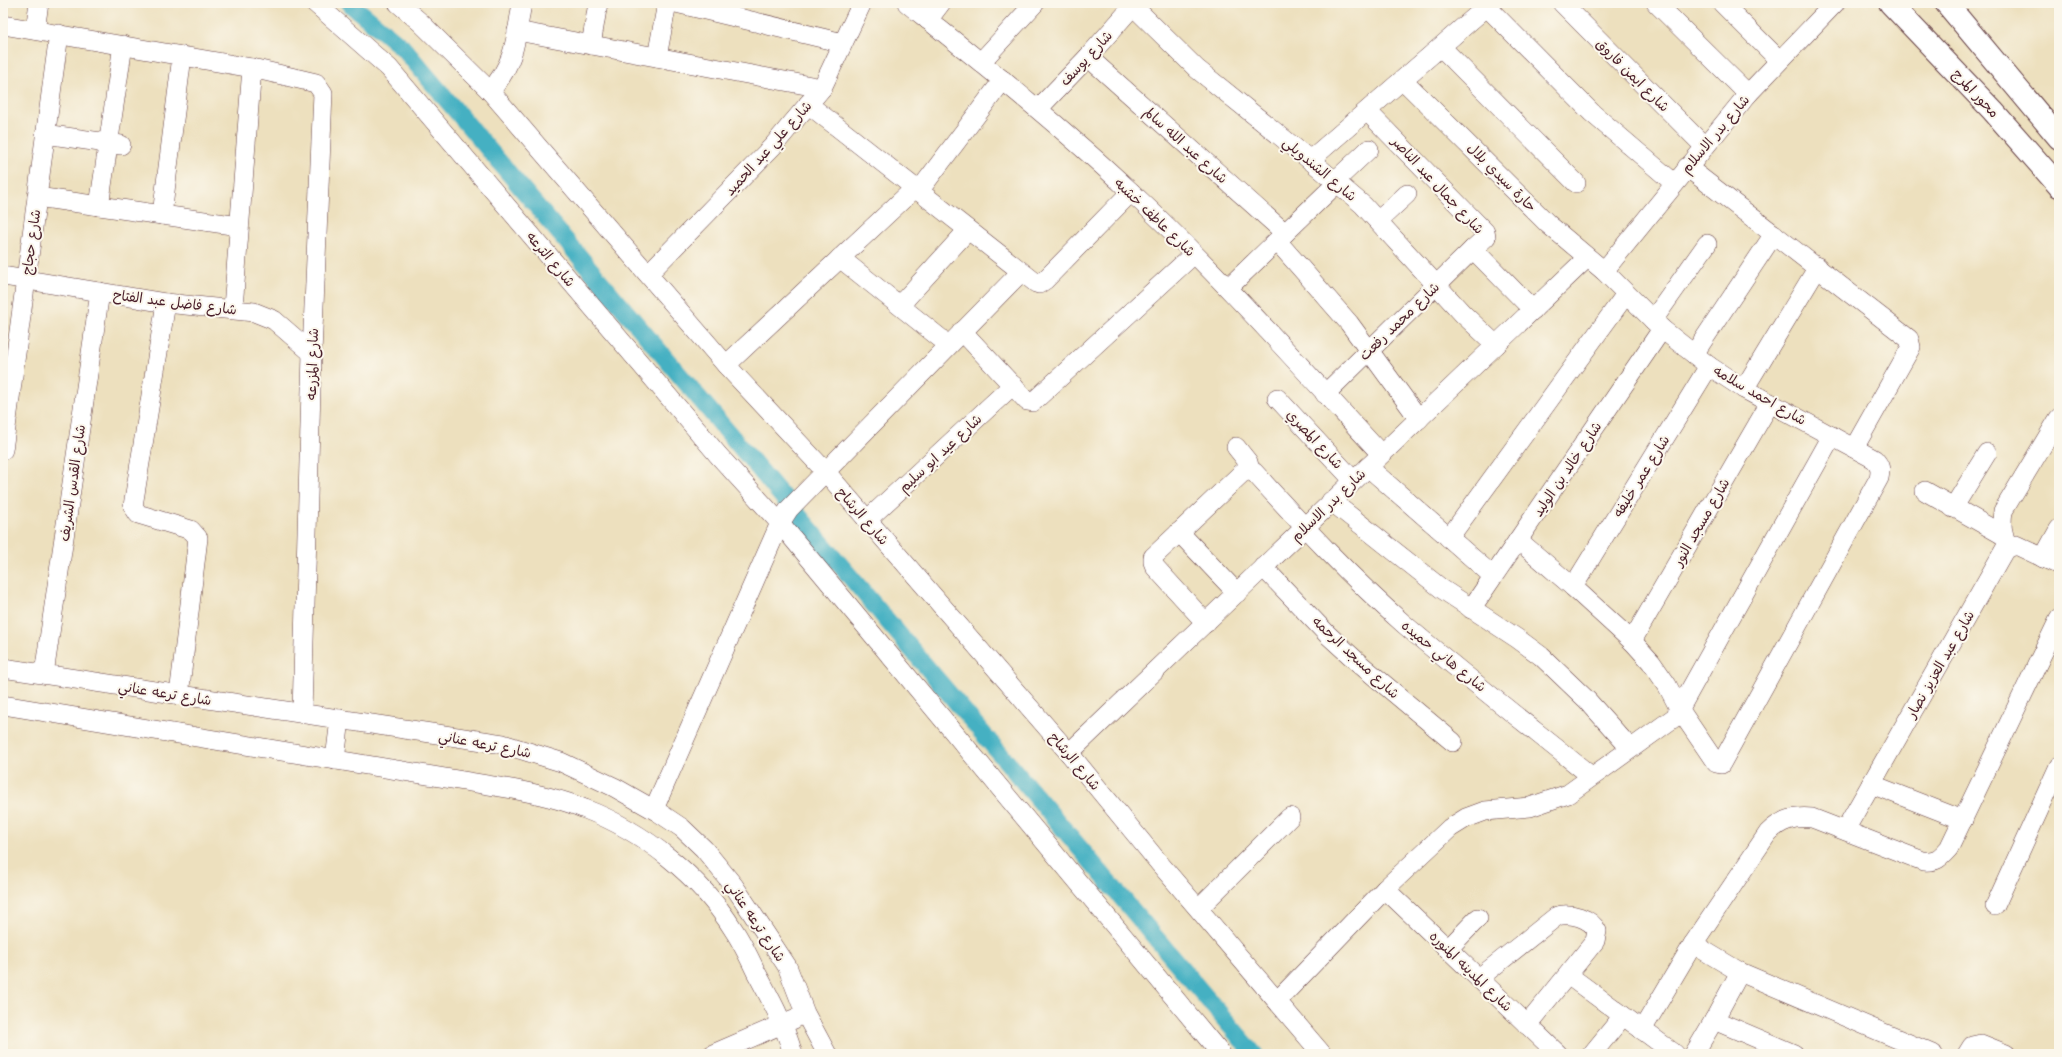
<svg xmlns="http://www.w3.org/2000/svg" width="2062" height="1057" font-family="'Comic Neue','Playpen Sans Arabic',sans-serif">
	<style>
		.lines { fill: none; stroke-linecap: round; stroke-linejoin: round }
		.canal { stroke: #44b0c2; stroke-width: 18 }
		.street-casing { stroke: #623c41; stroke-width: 20 }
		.secondary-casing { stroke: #623c41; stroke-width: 24 }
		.street { stroke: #fff; stroke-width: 19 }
		.secondary { stroke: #fff; stroke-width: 22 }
		.labels { text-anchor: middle; stroke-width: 4; stroke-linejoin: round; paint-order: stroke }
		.street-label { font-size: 14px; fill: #4a1f2b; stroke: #fbf7ec }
	</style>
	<rect width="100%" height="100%" fill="#fbf7ec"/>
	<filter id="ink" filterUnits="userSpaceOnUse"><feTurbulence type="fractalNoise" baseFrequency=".025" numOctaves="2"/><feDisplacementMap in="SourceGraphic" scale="8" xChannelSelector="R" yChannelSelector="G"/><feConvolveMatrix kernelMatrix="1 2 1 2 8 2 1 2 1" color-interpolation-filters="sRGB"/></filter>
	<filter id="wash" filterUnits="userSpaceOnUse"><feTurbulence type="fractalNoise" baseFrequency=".012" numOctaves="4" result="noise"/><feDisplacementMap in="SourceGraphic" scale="16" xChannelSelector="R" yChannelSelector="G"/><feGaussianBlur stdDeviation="0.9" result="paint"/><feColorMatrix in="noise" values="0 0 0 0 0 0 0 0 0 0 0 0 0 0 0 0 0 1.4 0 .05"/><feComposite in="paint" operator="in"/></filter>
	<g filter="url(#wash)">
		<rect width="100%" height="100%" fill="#ede0be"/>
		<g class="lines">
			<path class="canal" d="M349 3 402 47 1254 1054"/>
		</g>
	</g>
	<g filter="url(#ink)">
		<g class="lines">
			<defs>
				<g id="street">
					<path d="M315 3 389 68 719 456 780 523 1221 1054"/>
					<path d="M398 3 420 22 490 91 726 365 825 471 1069 753 1160 864 1322 1054"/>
					<path d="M676 3 843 43"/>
					<path d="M907 3C983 64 1060 125 1131 192 1219 274 1299 365 1381 454"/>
					<path d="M1130 3 1197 69 1310 160 1363 205 1463 314 1496 345"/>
					<path d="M1562 3 1704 146"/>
					<path d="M1656 3 1748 94"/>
					<path d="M1722 3 1779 60"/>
					<path d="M1487 7 1592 113 1674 183"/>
					<path d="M928 20 941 3"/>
					<path d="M3 25 252 68 316 83 323 93 312 353 302 713"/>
					<path d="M35 30 39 3"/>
					<path d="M517 31 822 88"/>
					<path d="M591 45 598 3"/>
					<path d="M1441 47 1576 183"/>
					<path d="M657 57 667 3"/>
					<path d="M1088 57 1285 233"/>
					<path d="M981 62 1035 3"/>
					<path d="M1403 80 1548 224 1604 271 1662 329 1709 366 1744 389 1874 459C1880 465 1881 469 1879 478L1721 764 1716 763 1680 710 1667 685 1651 662 1632 641 1573 587 1518 540"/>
					<path d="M490 91C515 64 516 38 522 3"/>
					<path d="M808 104 1036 283 1039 284 1045 280 1131 192"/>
					<path d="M1038 109 1088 57 1133 6"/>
					<path d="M1367 111 1485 232 1486 237 1473 249 1533 310"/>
					<path d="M45 134 121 145"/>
					<path d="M1310 160 1491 3"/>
					<path d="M1687 167 1909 339 1911 347 1854 448"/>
					<path d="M1335 181 1369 149"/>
					<path d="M919 191 1003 80"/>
					<path d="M37 197 239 226"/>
					<path d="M99 206 123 45"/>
					<path d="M162 215 182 56"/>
					<path d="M1378 221 1407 194"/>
					<path d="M1277 241 1349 323 1419 419"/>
					<path d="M840 258 940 338"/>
					<path d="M1604 271 1748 94 1835 3"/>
					<path d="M648 274 773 146 822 88 862 3"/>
					<path d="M3 276 166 303 254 312 274 320 312 353"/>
					<path d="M1228 288 1337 183"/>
					<path d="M166 303 133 506 138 514 191 530 198 538 179 695"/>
					<path d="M900 305 968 230"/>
					<path d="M233 308 252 68"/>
					<path d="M1653 320 1707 244"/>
					<path d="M962 331 1027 401 1033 402 1194 254"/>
					<path d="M1694 354 1774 234"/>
					<path d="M726 365 915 188"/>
					<path d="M1744 389 1818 267"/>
					<path d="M1325 394 1473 249"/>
					<path d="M1277 398 1353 480"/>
					<path d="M1236 447 1248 462 1250 470"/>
					<path d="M3 450 59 34"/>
					<path d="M1368 467 1493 576"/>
					<path d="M1925 491 2003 535"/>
					<path d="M1331 501 1442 589 1518 639 1541 656 1587 700 1630 748"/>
					<path d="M1953 508 1987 453"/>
					<path d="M867 520 1013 385"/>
					<path d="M1179 532 1237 593"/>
					<path d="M1449 538 1626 294"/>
					<path d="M2008 546C2002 534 2001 525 2003 511L2059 418"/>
					<path d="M2043 558 2059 529"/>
					<path d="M1263 567 1328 635 1361 665 1453 742"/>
					<path d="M1573 587 1709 366"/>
					<path d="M1471 609 1662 329"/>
					<path d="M1206 623 1155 567 1153 562V557L1242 473 1250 470 1254 472C1302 525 1351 578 1405 625 1466 677 1529 726 1591 776"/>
					<path d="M1632 641 1770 403"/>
					<path d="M3 668 503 744 561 762 614 787 658 812 682 828 704 849 734 886 787 966 805 1013 827 1054"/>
					<path d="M44 674 100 292"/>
					<path d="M3 705 512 789C537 794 561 799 585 809 643 831 700 876 733 929 742 942 749 957 756 972 771 1000 784 1023 793 1054"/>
					<path d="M1069 753 1587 258"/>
					<path d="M335 760 340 719"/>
					<path d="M1871 784 1963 820"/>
					<path d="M654 809 780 523 789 509 1020 273"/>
					<path d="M1845 830 2005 549 2016 545 2059 565"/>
					<path d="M1385 889 1558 1054"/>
					<path d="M1995 906 2059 766"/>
					<path d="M1199 908 1290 817"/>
					<path d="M1693 944 1740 972 1933 1054"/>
					<path d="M1448 949 1478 918"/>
					<path d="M1568 975 1675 1054"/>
					<path d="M1479 978 1557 916C1570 912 1591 918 1597 931L1595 941 1527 1025"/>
					<path d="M1278 1000 1385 889 1450 828 1466 818 1485 811 1530 807 1568 794 1675 717 1832 436"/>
					<path d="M1714 1020 1740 972"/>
					<path d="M1642 1030 1693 944 1768 833C1780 820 1794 816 1812 818L1923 861C1937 862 1940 858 1949 848L2059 619"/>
					<path d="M713 1054 794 1019"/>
					<path d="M1592 1054 1623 1016"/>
					<path d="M1694 1054 1714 1020 1794 1054"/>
					<path d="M1967 1054 1972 1046 1981 1044 2006 1054"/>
				</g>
				<g id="secondary">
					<path d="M1890 3 1993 111 2059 186"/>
					<path d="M1946 3 2059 138"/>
				</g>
			</defs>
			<use href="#street" class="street-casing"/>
			<use href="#secondary" class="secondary-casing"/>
			<use href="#street" class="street"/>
			<use href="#secondary" class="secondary"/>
		</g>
	</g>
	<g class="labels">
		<g class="street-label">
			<text transform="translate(1086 58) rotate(-47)" y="5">شارع يوسف</text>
			<text transform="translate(1633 75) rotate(45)" y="5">شارع ايمن فاروق</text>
			<text transform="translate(1976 93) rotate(47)" y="5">محور المرج</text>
			<text transform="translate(1715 134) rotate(-50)" y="5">شارع بدر الاسلام</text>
			<text transform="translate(1186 145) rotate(42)" y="5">شارع عبد الله سالم</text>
			<text transform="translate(768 148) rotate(-48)" y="5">شارع علي عبد الحميد</text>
			<text transform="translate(1320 169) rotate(40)" y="5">شارع الشندويلي</text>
			<text transform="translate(1502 177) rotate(45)" y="5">حارة سيدي بلال</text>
			<text transform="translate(1438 185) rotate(47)" y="5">شارع جمال عبد الناصر</text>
			<text transform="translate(1155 217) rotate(44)" y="5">شارع عاطف خشبه</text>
			<text transform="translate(31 242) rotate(-82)" y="5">شارع حجاج</text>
			<text transform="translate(551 259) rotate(50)" y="5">شارع الترعه</text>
			<text transform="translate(175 302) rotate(7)" y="5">شارع فاضل عبد الفتاح</text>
			<text transform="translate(1399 321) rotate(-44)" y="5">شارع محمد رفعت</text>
			<text transform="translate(312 364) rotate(-88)" y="5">شارع المزرعه</text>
			<text transform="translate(1760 395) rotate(30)" y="5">شارع احمد سلامه</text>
			<text transform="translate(1315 439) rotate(47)" y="5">شارع المصري</text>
			<text transform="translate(940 453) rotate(-43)" y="5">شارع عيد ابو سليم</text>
			<text transform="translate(1567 469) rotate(-56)" y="5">شارع خالد بن الوليد</text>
			<text transform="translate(1641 476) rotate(-58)" y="5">شارع عمر خليفه</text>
			<text transform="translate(72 483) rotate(-82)" y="5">شارع القدس الشريف</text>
			<text transform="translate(1328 505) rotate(-44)" y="5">شارع بدر الاسلام</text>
			<text transform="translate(863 516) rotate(49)" y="5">شارع الرشاح</text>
			<text transform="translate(1701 522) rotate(-60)" y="5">شارع مسجد النور</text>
			<text transform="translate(1444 656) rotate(39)" y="5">شارع هاني حميده</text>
			<text transform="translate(1356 657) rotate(43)" y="5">شارع مسجد الرحمه</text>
			<text transform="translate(1940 664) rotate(-60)" y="5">شارع عبد العزيز نصار</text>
			<text transform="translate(165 693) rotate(9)" y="5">شارع ترعه عناني</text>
			<text transform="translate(485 744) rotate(11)" y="5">شارع ترعه عناني</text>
			<text transform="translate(1075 761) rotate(50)" y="5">شارع الرشاح</text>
			<text transform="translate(756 921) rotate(56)" y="5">شارع ترعه عناني</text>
			<text transform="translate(1471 971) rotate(44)" y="5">شارع المدينه المنوره</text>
		</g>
	</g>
	<rect width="2062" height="1057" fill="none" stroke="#fbf7ec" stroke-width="16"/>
</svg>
